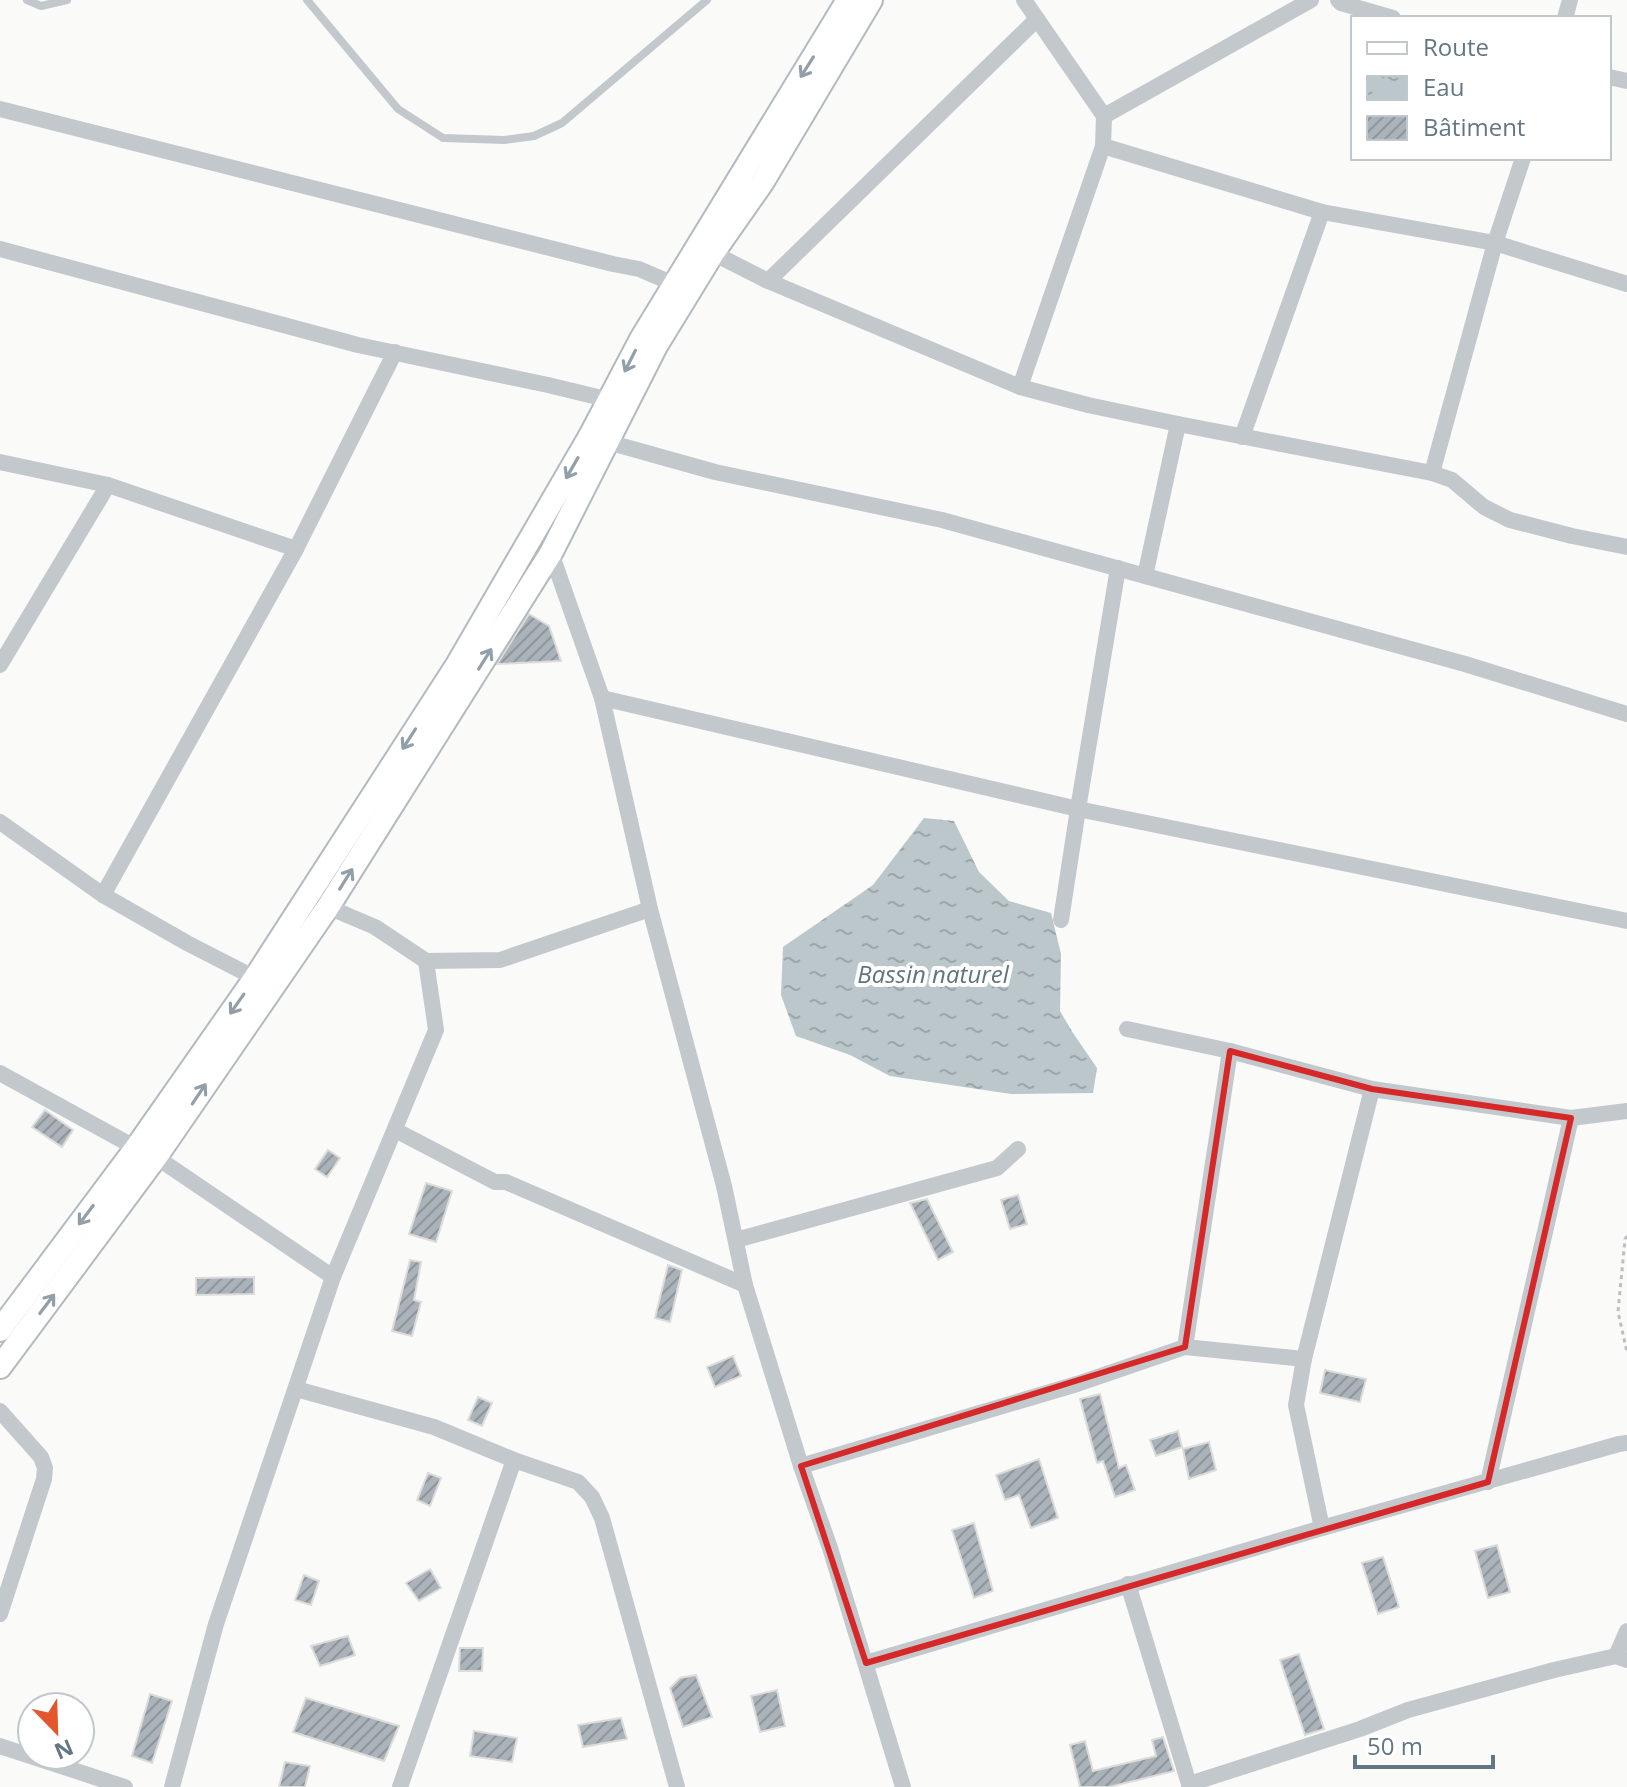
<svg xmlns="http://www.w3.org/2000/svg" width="1627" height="1787" font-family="'Open Sans',sans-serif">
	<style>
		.water { fill: url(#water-ripples) }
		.building { fill: url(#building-hatch); stroke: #dcdcda; stroke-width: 2 }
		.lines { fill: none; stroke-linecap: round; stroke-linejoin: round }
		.secondary-casing { stroke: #b3babf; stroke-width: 26 }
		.path { stroke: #bbbfc2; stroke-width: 3; stroke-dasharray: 4 4; stroke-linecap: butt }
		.service { stroke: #c3c8cc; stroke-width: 8 }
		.minor { stroke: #c3c8cc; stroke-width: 16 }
		.secondary { stroke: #fff; stroke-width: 22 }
		.oneway { stroke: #939fa8 }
		.marked { fill: none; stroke: #d62828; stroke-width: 6; stroke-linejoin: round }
		.labels { text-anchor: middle; stroke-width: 8; stroke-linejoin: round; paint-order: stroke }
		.water-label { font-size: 24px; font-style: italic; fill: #60757c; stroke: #fff }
	</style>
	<defs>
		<pattern id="water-ripples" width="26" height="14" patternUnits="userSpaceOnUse" patternTransform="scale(2)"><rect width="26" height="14" fill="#bbc7cb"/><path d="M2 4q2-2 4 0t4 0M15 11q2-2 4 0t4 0" fill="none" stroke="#9ca6aa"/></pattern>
		<pattern id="building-hatch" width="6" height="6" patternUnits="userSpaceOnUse" patternTransform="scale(2)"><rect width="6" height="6" fill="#aab3b9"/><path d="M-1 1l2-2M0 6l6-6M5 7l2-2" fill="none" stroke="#8e969c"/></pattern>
	</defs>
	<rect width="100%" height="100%" fill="#fafaf8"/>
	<path class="water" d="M924 818 954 821 979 872 1009 901 1051 913 1061 954 1060 1011 1073 1033 1097 1068 1093 1093 1011 1094 890 1076 850 1055 796 1036 781 995 783 947 873 885Z"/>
	<g class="building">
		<path d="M529 614 549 626 561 661 497 664Z"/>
		<path d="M45 1110 73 1130 62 1147 32 1127Z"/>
		<path d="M328 1150 340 1158 327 1177 315 1169Z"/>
		<path d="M426 1183 452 1191 436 1242 409 1234Z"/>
		<path d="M1018 1195 1027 1224 1010 1229 1001 1200Z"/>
		<path d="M927 1199 953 1252 938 1260 910 1203Z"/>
		<path d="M410 1260 421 1262 414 1300 421 1302 412 1336 392 1331Z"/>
		<path d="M668 1265 682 1270 670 1322 655 1318Z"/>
		<path d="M254 1277V1294L196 1295V1278Z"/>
		<path d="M733 1356 741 1376 715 1387 707 1367Z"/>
		<path d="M1325 1370 1366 1379 1360 1402 1320 1393Z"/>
		<path d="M1100 1394 1119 1468 1126 1465 1135 1490 1115 1497 1103 1461 1097 1463 1080 1399Z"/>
		<path d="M478 1397 492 1403 482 1426 468 1420Z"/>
		<path d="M1178 1431 1182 1447 1156 1456 1150 1440Z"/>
		<path d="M1209 1442 1216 1470 1189 1479 1183 1449Z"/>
		<path d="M1039 1459 1058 1518 1031 1528 1019 1495 1005 1500 996 1475Z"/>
		<path d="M428 1473 441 1478 430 1506 417 1500Z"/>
		<path d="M974 1523 993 1591 974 1598 952 1530Z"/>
		<path d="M1497 1545 1510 1592 1488 1598 1475 1551Z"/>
		<path d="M1383 1557 1399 1607 1378 1614 1362 1563Z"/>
		<path d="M430 1569 441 1588 419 1601 406 1583Z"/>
		<path d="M304 1575 319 1581 311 1605 295 1600Z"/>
		<path d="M348 1636 355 1655 320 1666 311 1646Z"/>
		<path d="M460 1648H483L482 1671H459Z"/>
		<path d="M1299 1654 1324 1729 1305 1735 1280 1660Z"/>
		<path d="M696 1675 712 1717 683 1727 670 1688 680 1678Z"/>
		<path d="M777 1690 785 1726 760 1732 751 1696Z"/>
		<path d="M150 1694 172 1701 152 1763 132 1756Z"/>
		<path d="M306 1698 399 1726 384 1761 293 1732Z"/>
		<path d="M621 1718 627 1739 583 1747 578 1725Z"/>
		<path d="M474 1731 517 1738 512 1762 470 1756Z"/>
		<path d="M1163 1737 1174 1771 1109 1787H1080L1070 1745 1085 1741 1093 1771 1156 1756 1152 1740Z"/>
		<path d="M285 1762 310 1766 305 1787H279Z"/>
	</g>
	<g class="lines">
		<defs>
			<g id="secondary">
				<path d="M0 1330 136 1148 255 978 457 665 590 436 641 339 848 0"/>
				<path d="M0 1367 156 1157 328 907 551 553 656 346 713 253 762 183 871 0"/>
			</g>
		</defs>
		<use href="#secondary" class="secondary-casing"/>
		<path class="path" d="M1627 1236 1625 1239 1618 1312 1627 1352"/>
		<g class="service">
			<path d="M27 0 41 6 67 0"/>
			<path d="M307 0 398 109 443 138 504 140 534 136 562 123 707 0"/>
		</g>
		<g class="minor">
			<path d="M1024 0 1104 116 1103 146 1322 212 1495 243 1627 284"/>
			<path d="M1338 0 1341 3 1393 18"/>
			<path d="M1565 18 1570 0"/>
			<path d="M1609 77 1627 81"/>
			<path d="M0 109 613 264 639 269 674 284"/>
			<path d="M1104 116 1311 0"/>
			<path d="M0 249 358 345 548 385 610 400"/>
			<path d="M713 253 768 281 1020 387 1088 405 1178 424 1432 473 1452 480 1484 507 1510 520 1572 536 1627 547"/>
			<path d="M768 281 1036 20"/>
			<path d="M1020 387 1103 146"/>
			<path d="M1242 437 1322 212"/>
			<path d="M597 439 715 472 942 520 1465 664 1627 714"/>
			<path d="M0 462 108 485 296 549"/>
			<path d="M1432 473 1495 243 1523 158"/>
			<path d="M551 553 602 698 650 909 724 1186 745 1285 801 1466 830 1548 903 1787"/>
			<path d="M1145 576 1178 424"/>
			<path d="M0 665 108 485"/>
			<path d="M602 698 1078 809 1627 921"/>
			<path d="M0 822 103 895 187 943 255 978"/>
			<path d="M103 895 296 549 395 352"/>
			<path d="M328 907 375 927 426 961 500 960 650 909"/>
			<path d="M1061 920 1078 809 1118 568"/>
			<path d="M1127 1029 1230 1051 1372 1089 1571 1118 1627 1111"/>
			<path d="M0 1073 136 1148"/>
			<path d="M395 1130 495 1182H506L745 1285"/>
			<path d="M156 1157 333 1277"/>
			<path d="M736 1240 997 1168 1018 1149"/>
			<path d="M1185 1347 1230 1051"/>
			<path d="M296 1389 434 1427 514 1460 578 1482 592 1497 602 1518 677 1787"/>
			<path d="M0 1411 41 1457 45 1468 44 1479 0 1614"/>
			<path d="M801 1466 1077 1384 1185 1347 1304 1359"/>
			<path d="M1488 1482 1571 1118"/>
			<path d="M1322 1528 1296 1405 1304 1359 1372 1089"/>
			<path d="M1128 1584 1189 1784"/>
			<path d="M1616 1656 1627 1631"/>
			<path d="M866 1663 1322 1528 1619 1444 1627 1443"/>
			<path d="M0 1746 125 1787"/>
			<path d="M172 1787 216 1624 333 1277 436 1030 426 961"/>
			<path d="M400 1787 514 1460"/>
			<path d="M1190 1787 1189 1784 1360 1729 1408 1710 1554 1670 1616 1656 1627 1660"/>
		</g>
		<use href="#secondary" class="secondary"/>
	</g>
	<defs><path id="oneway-shaft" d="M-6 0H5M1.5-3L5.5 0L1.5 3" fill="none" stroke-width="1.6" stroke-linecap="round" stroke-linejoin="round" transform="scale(2)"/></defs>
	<g class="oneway">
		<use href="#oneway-shaft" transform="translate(807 67) rotate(122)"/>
		<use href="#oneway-shaft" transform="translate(630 361) rotate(117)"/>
		<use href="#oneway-shaft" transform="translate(572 468) rotate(120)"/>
		<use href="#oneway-shaft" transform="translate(485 659) rotate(-58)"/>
		<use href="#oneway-shaft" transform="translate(409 739) rotate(123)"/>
		<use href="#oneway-shaft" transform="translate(346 879) rotate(-58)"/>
		<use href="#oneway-shaft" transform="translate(237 1004) rotate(125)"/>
		<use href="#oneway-shaft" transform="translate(199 1094) rotate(-56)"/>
		<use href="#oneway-shaft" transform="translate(86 1215) rotate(127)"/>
		<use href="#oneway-shaft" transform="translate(47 1304) rotate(-53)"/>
	</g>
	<path class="marked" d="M1230 1051 1372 1089 1571 1118 1488 1482 866 1663 801 1466 1185 1347Z"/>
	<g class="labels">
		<g class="water-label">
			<text x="933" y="983">Bassin naturel</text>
		</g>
	</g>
	<rect x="1351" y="16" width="260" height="144" fill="#ffffff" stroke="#c1c8cd" stroke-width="2"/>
	<rect x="1367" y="42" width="40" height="12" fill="#ffffff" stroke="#c1c8cd" stroke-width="2"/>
	<text x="1423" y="56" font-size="24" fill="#657683">Route</text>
	<rect x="1367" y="76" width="40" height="24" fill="url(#water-ripples)" stroke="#c1c8cd" stroke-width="2"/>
	<text x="1423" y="96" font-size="24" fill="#657683">Eau</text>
	<rect x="1367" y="116" width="40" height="24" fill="url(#building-hatch)" stroke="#c1c8cd" stroke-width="2"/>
	<text x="1423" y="136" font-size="24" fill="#657683">Bâtiment</text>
	<g transform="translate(56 1731) rotate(157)"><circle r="38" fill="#ffffff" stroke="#c1c8cd" stroke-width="2"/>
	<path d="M0-6L14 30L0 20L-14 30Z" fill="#e4572e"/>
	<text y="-12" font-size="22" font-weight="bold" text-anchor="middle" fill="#657683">N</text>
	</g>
	<path d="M1355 1755v12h138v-12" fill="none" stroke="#657683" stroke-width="4"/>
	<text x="1367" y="1755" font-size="24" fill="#657683" stroke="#ffffff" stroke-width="6" paint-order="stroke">50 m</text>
</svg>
